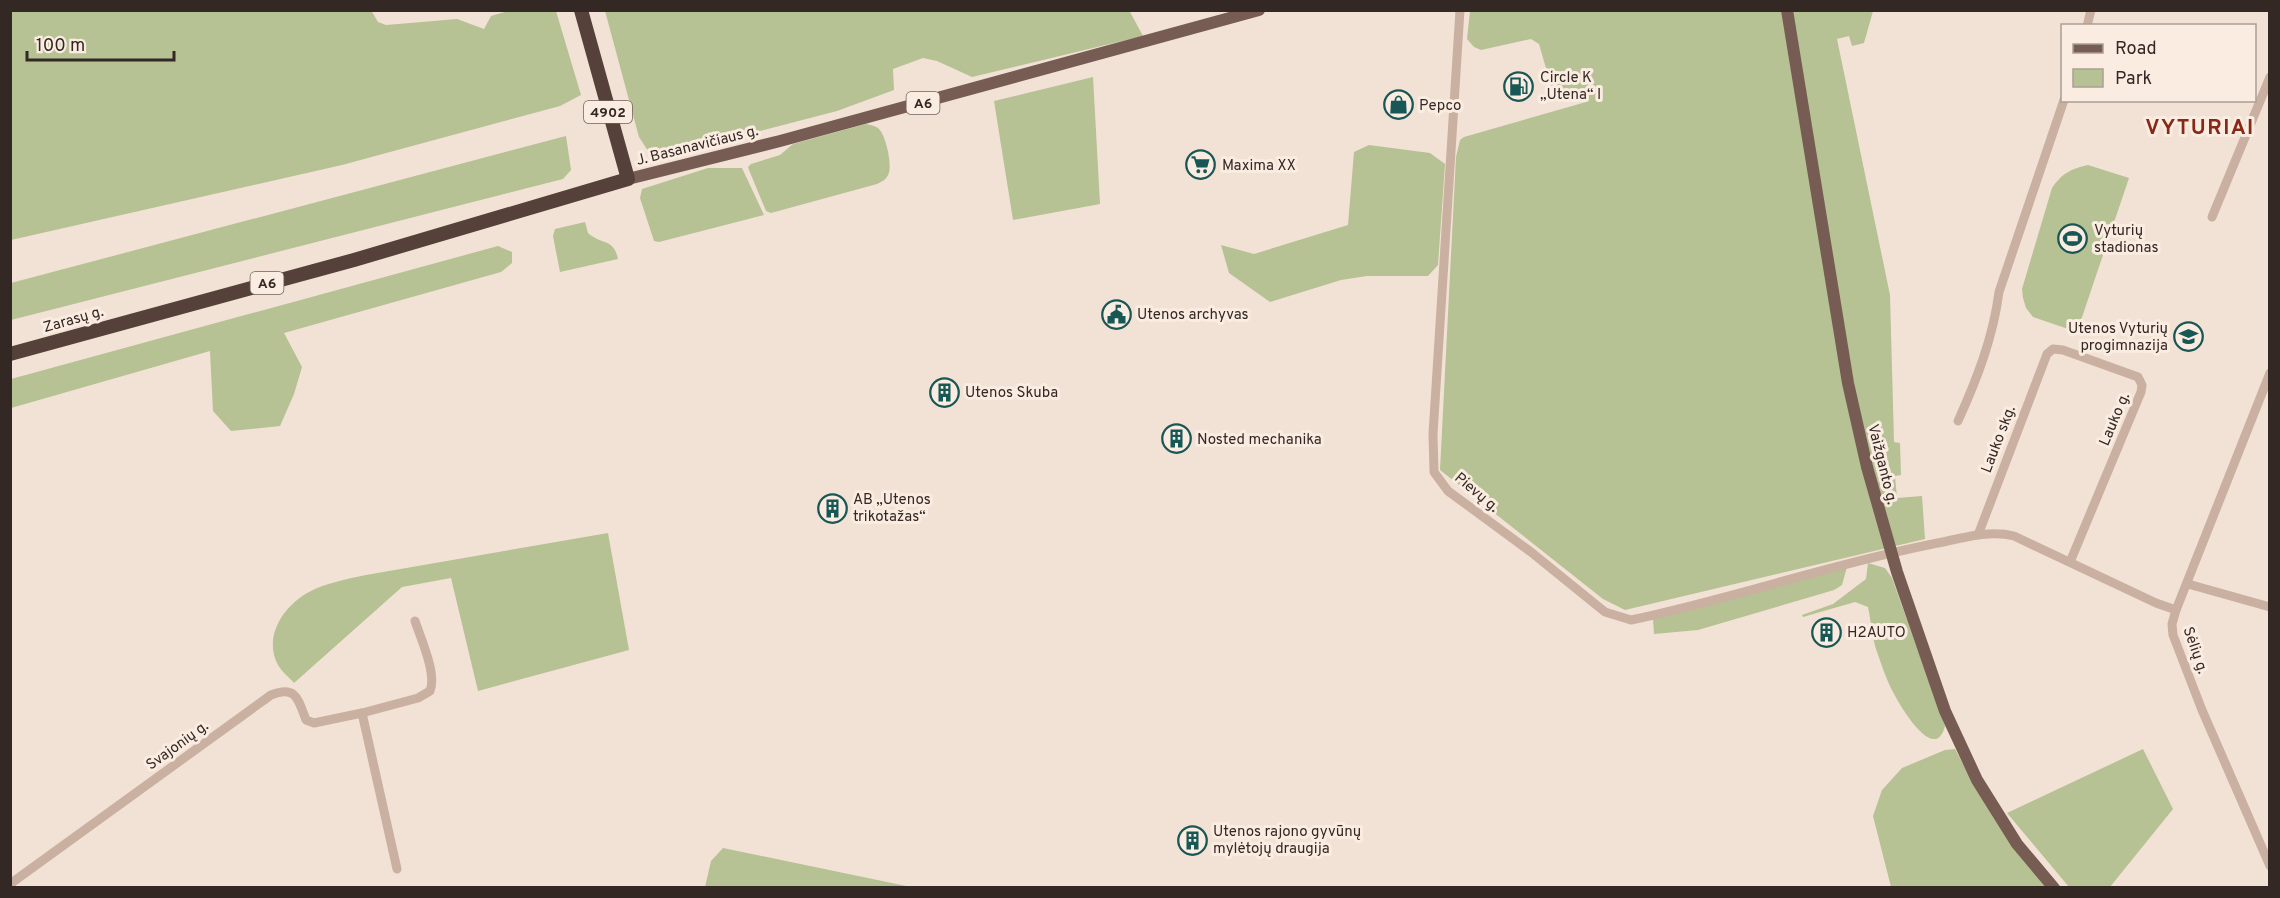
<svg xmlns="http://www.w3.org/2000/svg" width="2280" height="898" font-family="Overpass,sans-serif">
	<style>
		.green { fill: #b6c194 }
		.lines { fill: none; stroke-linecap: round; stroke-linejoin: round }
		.minor { stroke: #cab0a1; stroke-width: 9 }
		.major { stroke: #775c54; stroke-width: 12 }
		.highway { stroke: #56403a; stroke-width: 14 }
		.labels { text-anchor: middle; stroke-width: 6; stroke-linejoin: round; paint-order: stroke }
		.shield { fill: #faece1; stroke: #6f635d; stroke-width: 1.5 }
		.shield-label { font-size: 14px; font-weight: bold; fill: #342824 }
		.poi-label { font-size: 15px; fill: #342824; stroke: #faece1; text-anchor: start }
		.street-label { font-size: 15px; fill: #342824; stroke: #faece1 }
		.district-label { font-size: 21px; font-weight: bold; letter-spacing: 1.5px; fill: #882918; stroke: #faece1 }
	</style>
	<rect width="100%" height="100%" fill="#f2e2d5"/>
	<g class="green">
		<path d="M371 10 378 22 386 25 457 19 484 29 491 16 508 11H556L581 95 560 106 342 165 11 240V11Z"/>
		<path d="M1129 10 1143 36 972 77 937 61 923 58 893 69 894 90 837 111 656 158 652 157 639 137 605 11Z"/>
		<path d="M1470 11H1873L1864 43 1852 46 1849 36 1837 39 1890 295 1894 442 1900 443 1901 475 1895 476 1897 498 1922 496 1925 539 1625 610 1603 599 1440 470 1456 157 1460 140 1464 137 1586 102 1582 92 1559 99 1554 96 1539 44 1531 39 1481 50 1474 47 1467 39Z"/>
		<path d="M1093 77 1100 204 1013 220 994 101Z"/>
		<path d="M866 124C871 125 876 126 879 129 886 136 893 167 888 175 886 180 881 182 877 184L771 213 766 211 749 170 748 167 751 164 780 155 793 144Z"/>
		<path d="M566 136 571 170 563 179 11 320V283Z"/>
		<path d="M1369 145 1430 153 1445 164 1438 265 1428 276H1367L1341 280 1270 302 1229 273 1221 245 1254 254 1348 225 1354 152Z"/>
		<path d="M2088 165 2129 178 2077 332 2033 317 2026 308 2023 298 2022 289 2052 188C2062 173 2071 169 2088 165Z"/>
		<path d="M708 168H742L764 215 659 242 654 241 640 198 642 189Z"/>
		<path d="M585 222 588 233C601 245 614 238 618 259L560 272 553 236 555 229Z"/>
		<path d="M498 246 512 252V263L501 272 284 333 302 367 294 394 280 426 231 431 213 411 210 351 11 408V379Z"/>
		<path d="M608 533 629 650 478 691 451 578 402 587 294 683C289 677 282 672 278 665 263 637 283 606 309 592 326 583 347 579 366 575Z"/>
		<path d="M1868 563 1885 568 1892 578 1945 726C1935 765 1900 706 1893 692 1886 679 1881 663 1876 649 1872 636 1871 621 1868 607L1855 602 1803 617 1802 615 1833 604 1866 579Z"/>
		<path d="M1847 567 1842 585 1834 590 1698 630 1654 634 1653 619Z"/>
		<path d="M1955 749 1976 789 2046 887H1891L1873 816 1882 790 1902 768 1945 750Z"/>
		<path d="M2143 749 2173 809 2110 887H2069L2007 813Z"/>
		<path d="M723 848 911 887H705L711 861Z"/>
	</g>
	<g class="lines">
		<g class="minor">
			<path d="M1460 10 1433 434 1434 472 1448 491 1531 552 1605 612 1631 620C1731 599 1828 565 1928 545 1956 540 1987 529 2014 536L2156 603 2176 610"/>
			<path d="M2087 26 2091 10"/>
			<path d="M2212 217 2270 77"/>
			<path d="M2270 373 2176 610 2172 624 2173 635 2202 710 2270 866"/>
			<path d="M1958 421C1977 379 1993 338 1999 292L2064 100"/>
			<path d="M1978 535 2047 354 2053 349 2063 350 2138 377 2142 385 2141 392 2070 562"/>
			<path d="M2188 584 2270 607"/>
			<path d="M362 713 397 869"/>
			<path d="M10 884 271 695C296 685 298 699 306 720L314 723 362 713 418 698 430 691C437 674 421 639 415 621"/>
		</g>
		<g class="major">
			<path d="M1787 10 1848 383 1867 467 1897 572 1945 711 1977 780 2017 844 2054 888"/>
			<path d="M628 179 780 141 1259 10"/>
		</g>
		<path class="highway" d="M10 354 354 260 628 179 581 10"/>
	</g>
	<defs>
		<symbol id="fuel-ring" viewBox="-11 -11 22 22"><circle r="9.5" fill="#faece1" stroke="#175756" stroke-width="1.5"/><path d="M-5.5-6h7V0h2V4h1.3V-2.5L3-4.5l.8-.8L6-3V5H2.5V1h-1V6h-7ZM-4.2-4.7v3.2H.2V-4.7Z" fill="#175756"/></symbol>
		<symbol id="shop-ring" viewBox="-11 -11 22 22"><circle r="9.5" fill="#faece1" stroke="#175756" stroke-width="1.5"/><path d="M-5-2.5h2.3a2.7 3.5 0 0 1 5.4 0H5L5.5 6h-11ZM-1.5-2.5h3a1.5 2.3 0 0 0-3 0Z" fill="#175756"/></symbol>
		<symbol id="supermarket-ring" viewBox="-11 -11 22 22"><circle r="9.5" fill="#faece1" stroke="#175756" stroke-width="1.5"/><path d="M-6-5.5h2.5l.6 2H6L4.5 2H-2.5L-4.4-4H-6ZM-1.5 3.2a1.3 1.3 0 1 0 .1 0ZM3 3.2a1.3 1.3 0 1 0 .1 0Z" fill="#175756"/></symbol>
		<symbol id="stadium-ring" viewBox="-11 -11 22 22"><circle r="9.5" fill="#faece1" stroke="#175756" stroke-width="1.5"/><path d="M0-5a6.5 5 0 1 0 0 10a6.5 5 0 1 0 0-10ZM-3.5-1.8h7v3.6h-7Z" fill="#175756"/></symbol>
		<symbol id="civic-ring" viewBox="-11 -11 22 22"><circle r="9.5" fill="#faece1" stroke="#175756" stroke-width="1.5"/><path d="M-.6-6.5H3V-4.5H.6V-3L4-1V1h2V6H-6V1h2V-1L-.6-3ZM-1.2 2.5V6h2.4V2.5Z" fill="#175756"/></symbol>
		<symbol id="school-ring" viewBox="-11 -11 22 22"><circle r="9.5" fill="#faece1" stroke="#175756" stroke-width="1.5"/><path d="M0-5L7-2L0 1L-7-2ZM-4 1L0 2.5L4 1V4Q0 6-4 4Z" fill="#175756"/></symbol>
		<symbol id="building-ring" viewBox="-11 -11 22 22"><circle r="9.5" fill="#faece1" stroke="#175756" stroke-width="1.5"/><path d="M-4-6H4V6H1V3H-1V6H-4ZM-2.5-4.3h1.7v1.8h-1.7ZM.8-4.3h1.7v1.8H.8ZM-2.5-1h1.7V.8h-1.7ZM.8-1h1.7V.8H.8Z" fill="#175756"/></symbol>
	</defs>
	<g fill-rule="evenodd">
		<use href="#fuel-ring" x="1502" y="70" width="33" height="33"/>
		<use href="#shop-ring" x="1382" y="88" width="33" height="33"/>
		<use href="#supermarket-ring" x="1184" y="148" width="33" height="33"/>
		<use href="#stadium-ring" x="2056" y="222" width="33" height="33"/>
		<use href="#civic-ring" x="1100" y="298" width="33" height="33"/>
		<use href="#school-ring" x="2172" y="320" width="33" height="33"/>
		<use href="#building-ring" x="928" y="376" width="33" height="33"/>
		<use href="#building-ring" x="1160" y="422" width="33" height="33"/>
		<use href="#building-ring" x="816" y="492" width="33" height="33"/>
		<use href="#building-ring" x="1810" y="616" width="33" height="33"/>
		<use href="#building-ring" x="1176" y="824" width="33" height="33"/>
	</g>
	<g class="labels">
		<g class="shield">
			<rect x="906.5" y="92" width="33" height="22" rx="4.5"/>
			<rect x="584" y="101" width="48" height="22" rx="4.5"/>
			<rect x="250.5" y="272" width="33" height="22" rx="4.5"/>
		</g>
		<g class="shield-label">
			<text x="923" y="108">A6</text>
			<text x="608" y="117">4902</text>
			<text x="267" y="288">A6</text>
		</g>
		<g class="poi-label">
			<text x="1540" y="82">Circle K<tspan x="1540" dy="17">„Utena“ I</tspan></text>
			<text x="1419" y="110">Pepco</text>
			<text x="1222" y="170">Maxima XX</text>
			<text x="2094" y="235">Vyturių<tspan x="2094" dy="17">stadionas</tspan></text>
			<text x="1137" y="319">Utenos archyvas</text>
			<text x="2168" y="333" text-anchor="end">Utenos Vyturių<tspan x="2168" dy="17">progimnazija</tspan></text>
			<text x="965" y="397">Utenos Skuba</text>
			<text x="1197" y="444">Nosted mechanika</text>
			<text x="853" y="504">AB „Utenos<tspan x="853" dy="17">trikotažas“</tspan></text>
			<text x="1847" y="637">H2AUTO</text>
			<text x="1213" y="836">Utenos rajono gyvūnų<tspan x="1213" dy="17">mylėtojų draugija</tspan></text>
		</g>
		<g class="street-label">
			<text transform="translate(697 145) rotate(-14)" y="5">J. Basanavičiaus g.</text>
			<text transform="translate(73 319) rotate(-16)" y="5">Zarasų g.</text>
			<text transform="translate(2114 419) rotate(-67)" y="5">Lauko g.</text>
			<text transform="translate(1998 439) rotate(-69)" y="5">Lauko skg.</text>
			<text transform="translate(1883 464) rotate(76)" y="5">Vaižganto g.</text>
			<text transform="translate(1477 492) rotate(40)" y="5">Pievų g.</text>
			<text transform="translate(2196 650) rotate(71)" y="5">Sėlių g.</text>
			<text transform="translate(177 745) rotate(-36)" y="5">Svajonių g.</text>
		</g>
		<g class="district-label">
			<text x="2200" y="134">VYTURIAI</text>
		</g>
	</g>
	<rect width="2280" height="898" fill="none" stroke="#342824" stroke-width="24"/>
	<rect x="2061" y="24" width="195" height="78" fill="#faece1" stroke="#ab9e95" stroke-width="1.5"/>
	<rect x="2073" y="44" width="30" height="9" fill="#775c54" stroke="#ab9e95" stroke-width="1.5"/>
	<text x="2115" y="54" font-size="18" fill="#342824">Road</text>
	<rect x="2073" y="69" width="30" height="18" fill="#b6c194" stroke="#ab9e95" stroke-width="1.5"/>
	<text x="2115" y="84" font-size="18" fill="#342824">Park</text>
	<path d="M27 51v9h147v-9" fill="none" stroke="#342824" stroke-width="3"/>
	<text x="36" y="51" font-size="18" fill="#342824" stroke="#faece1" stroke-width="4.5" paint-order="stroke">100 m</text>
</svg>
